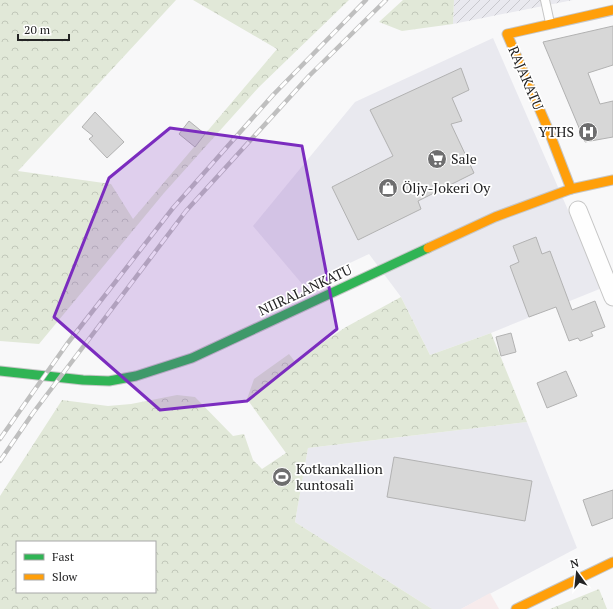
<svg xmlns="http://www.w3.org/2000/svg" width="613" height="609" font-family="'PT Serif',serif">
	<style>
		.built { fill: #e9e9ef }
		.industrial { fill: url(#industrial-furrows) }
		.education { fill: #f7ebec }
		.forest { fill: url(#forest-crowns); fill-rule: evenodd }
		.building { fill: #d7d7d7; stroke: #b2b2b2 }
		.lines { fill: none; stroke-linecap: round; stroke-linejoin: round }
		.lane-casing { stroke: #c6c6c6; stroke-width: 10 }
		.street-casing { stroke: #c6c6c6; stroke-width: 19 }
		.fast-casing { stroke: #c6c6c6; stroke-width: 11 }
		.slow-casing { stroke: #c6c6c6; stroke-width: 11 }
		.lane { stroke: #fefefe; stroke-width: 8 }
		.street { stroke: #fefefe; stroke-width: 17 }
		.fast { stroke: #30b455; stroke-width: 9 }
		.slow { stroke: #ff9f0a; stroke-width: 9 }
		.rail-casing { stroke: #bfbfbf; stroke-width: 4.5 }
		.rail { stroke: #fff; stroke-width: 3; stroke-dasharray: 9; stroke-linecap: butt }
		.marked { fill: #7b2cbf; fill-opacity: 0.2; stroke: #7b2cbf; stroke-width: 3; stroke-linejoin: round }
		.labels { text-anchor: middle; stroke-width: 3.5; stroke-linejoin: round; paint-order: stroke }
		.street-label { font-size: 14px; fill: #232324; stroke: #fff }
		.poi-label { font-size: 14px; fill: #232324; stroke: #fff; text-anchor: start }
	</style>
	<defs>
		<pattern id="industrial-furrows" width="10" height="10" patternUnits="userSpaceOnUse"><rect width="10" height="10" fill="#e9e9ef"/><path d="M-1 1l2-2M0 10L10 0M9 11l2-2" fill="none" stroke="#c8c8cd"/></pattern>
		<pattern id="forest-crowns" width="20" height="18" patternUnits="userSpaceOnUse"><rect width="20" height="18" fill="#e1e8d8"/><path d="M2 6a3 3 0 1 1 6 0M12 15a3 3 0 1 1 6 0" fill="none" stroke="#c1c7b9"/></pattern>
	</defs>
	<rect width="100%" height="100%" fill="#f8f8f9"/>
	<g class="built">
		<path d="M493 38 602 288 491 333 430 355 401 297 369 254 303 285 253 226 355 102Z"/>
		<path d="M527 422 577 548 461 609H432L295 522 308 448Z"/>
	</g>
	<path class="industrial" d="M454 0H573L453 24Z"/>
	<path class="education" d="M490 593 499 609H461Z"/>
	<g class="forest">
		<path d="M0 0H176L18 171 111 184 133 219 277 49 193 0H349L259 87 164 193 39 344 0 341Z"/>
		<path d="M403 0H454L453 24 402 31 379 22Z"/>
		<path d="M401 297 430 355 491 333 527 422 308 448 295 522 432 609H0V496L62 400 108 406 131 404 177 395 195 397 233 436 244 434 253 460 262 469 286 453 247 399 254 379 289 354 296 363 316 347 346 327ZM17 542H155V592H17Z"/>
		<path d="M599 589 607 609H550Z"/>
	</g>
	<g class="building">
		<path d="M613 26V65L588 73 600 104 613 101V137L585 142 543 42Z"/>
		<path d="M461 68 469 90 452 98 462 121 451 124 474 173 418 201 421 209 358 240 332 187 393 156 370 110Z"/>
		<path d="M95 112 124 142 107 158 89 139 93 136 82 127Z"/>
		<path d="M189 121 205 134 195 147 179 134Z"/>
		<path d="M536 237 542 254 550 251 572 310 595 301 605 327 591 332 593 336 580 341 578 338 569 341 556 307 529 317 510 266 519 262 513 246Z"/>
		<path d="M511 333 516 352 501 356 496 337Z"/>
		<path d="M566 371 577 396 547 408 537 383Z"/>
		<path d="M394 457 532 481 525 521 387 497Z"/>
		<path d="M613 490V518L592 526 583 500Z"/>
	</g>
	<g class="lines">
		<defs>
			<path id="lane" d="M545 0 550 23"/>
			<path id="street" d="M578 210 613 297"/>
			<path id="fast" d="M0 371 83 380 109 381 136 376 192 358 428 248"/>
			<g id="slow">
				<path d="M571 189 548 129 507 34 613 10"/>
				<path d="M428 248 495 217 571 189 613 180"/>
				<path d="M516 609 613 562"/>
			</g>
		</defs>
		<use href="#lane" class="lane-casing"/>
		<use href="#street" class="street-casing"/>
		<use href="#fast" class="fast-casing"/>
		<use href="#slow" class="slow-casing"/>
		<use href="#lane" class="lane"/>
		<use href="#street" class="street"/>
		<use href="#fast" class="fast"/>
		<use href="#slow" class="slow"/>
		<defs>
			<g id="rail">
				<path d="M0 439 67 344 173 208 273 95 366 0"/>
				<path d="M0 461 33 413 186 211 309 76 386 0"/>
			</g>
		</defs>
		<use href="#rail" class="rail-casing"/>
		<use href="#rail" class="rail"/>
	</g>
	<path class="marked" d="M170 128 302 146 337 329 247 401 160 410 54 317 109 178Z"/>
	<defs>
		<symbol id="hospital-disc" viewBox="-11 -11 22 22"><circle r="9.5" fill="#6e6e6f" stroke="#fff"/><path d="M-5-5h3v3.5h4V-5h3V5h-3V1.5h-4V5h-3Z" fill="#fff"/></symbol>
		<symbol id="supermarket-disc" viewBox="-11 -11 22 22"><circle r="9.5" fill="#6e6e6f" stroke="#fff"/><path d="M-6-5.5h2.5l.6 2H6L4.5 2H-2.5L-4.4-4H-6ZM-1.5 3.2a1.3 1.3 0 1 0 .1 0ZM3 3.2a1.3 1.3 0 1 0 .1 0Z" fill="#fff"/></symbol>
		<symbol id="shop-disc" viewBox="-11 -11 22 22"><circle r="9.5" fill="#6e6e6f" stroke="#fff"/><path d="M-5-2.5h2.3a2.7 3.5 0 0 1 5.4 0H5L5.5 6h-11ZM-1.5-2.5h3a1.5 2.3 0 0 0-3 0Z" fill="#fff"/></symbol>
		<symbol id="stadium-disc" viewBox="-11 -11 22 22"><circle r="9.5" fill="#6e6e6f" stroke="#fff"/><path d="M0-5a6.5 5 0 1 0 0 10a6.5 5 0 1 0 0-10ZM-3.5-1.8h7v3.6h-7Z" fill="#fff"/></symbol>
	</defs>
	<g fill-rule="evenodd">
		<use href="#hospital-disc" x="577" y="121" width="22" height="22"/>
		<use href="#supermarket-disc" x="426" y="148" width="22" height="22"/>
		<use href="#shop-disc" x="377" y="177" width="22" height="22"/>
		<use href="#stadium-disc" x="271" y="466" width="22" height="22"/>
	</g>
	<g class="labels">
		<g class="street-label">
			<text transform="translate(526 78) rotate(67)" y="5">RAJAKATU</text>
			<text transform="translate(305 290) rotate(-25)" y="5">NIIRALANKATU</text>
		</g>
		<g class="poi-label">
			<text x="574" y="137" text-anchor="end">YTHS</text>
			<text x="451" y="164">Sale</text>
			<text x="402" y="193">Öljy-Jokeri Oy</text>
			<text x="296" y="474">Kotkankallion<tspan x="296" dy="16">kuntosali</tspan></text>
		</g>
	</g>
	<rect x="16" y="541" width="140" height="52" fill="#ffffff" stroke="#a7a7a7"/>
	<rect x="24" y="554" width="20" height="6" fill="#30b455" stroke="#a7a7a7"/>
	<text x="52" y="561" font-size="12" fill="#232324">Fast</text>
	<rect x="24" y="574" width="20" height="6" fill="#ff9f0a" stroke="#a7a7a7"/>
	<text x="52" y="581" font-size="12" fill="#232324">Slow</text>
	<g transform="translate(577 573) rotate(345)" stroke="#ffffff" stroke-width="3" paint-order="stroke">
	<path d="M0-3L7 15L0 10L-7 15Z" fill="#232324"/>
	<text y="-6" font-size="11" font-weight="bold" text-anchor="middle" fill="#232324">N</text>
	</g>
	<path d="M18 34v6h51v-6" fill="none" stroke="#232324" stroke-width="2"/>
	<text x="24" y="34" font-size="12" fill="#232324" stroke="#ffffff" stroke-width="3" paint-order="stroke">20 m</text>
</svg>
